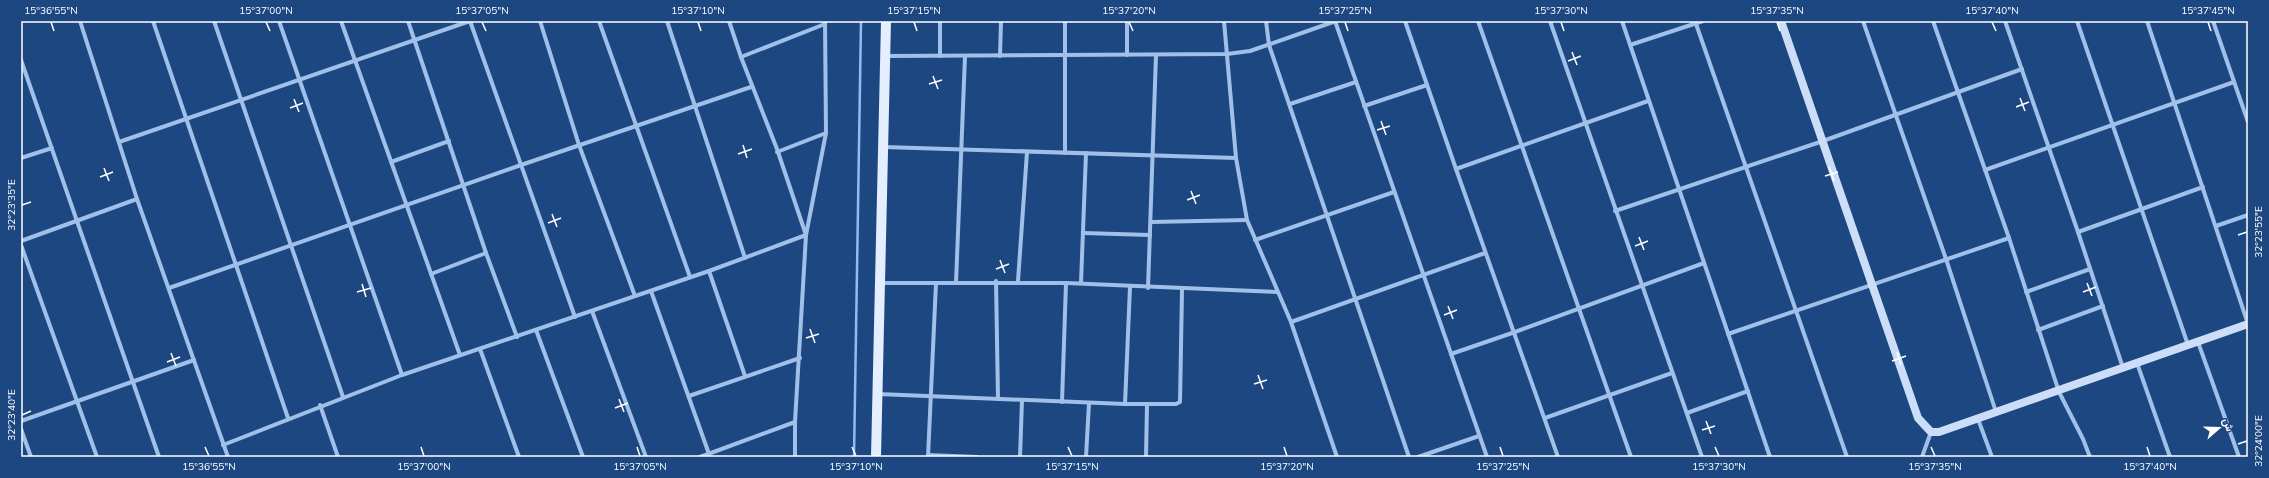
<svg xmlns="http://www.w3.org/2000/svg" width="2269" height="478" font-family="Mulish,Vazirmatn,sans-serif">
	<style>
		.lines { fill: none; stroke-linecap: round; stroke-linejoin: round }
		.stream { stroke: #94bbeb; stroke-width: 2.5 }
		.street { stroke: #a1c0e9; stroke-width: 4 }
		.secondary { stroke: #ccdef7; stroke-width: 8 }
		.primary { stroke: #e4eefe; stroke-width: 10 }
		.ticks { fill: none; stroke: #fff; stroke-width: 1.5 }
		.neatline { fill: none; stroke: #fff; stroke-width: 1.5 }
		.ticks-label { font-size: 10px; text-anchor: middle; fill: #fff }
	</style>
	<rect width="100%" height="100%" fill="#1d4780"/>
	<g class="lines">
		<path class="stream" d="M854 457 861 21"/>
		<g class="street">
			<path d="M80 21 137 199 228 457"/>
			<path d="M153 21 288 418"/>
			<path d="M214 21 343 397"/>
			<path d="M279 21 402 375"/>
			<path d="M341 21 460 355"/>
			<path d="M408 21 486 253 517 337"/>
			<path d="M470 21 575 317"/>
			<path d="M540 21 579 145 635 296"/>
			<path d="M599 21 690 277"/>
			<path d="M667 21 745 258"/>
			<path d="M729 21 741 57 825 24"/>
			<path d="M940 21V56"/>
			<path d="M1065 21V153"/>
			<path d="M1127 21V55"/>
			<path d="M1224 21 1236 158 1247 220 1291 322 1337 457"/>
			<path d="M1266 21 1269 45 1409 457"/>
			<path d="M1335 21 1487 457"/>
			<path d="M1405 21 1456 169 1558 457"/>
			<path d="M1478 21 1631 457"/>
			<path d="M1550 21 1702 457"/>
			<path d="M1622 21 1770 457"/>
			<path d="M1695 21 1847 457"/>
			<path d="M1863 21 1946 259 1996 412"/>
			<path d="M1933 21 2009 238 2059 392 2083 439 2090 457"/>
			<path d="M2005 21 2078 232 2123 368"/>
			<path d="M2077 21 2188 345"/>
			<path d="M2147 21 2248 324"/>
			<path d="M2213 21 2248 122"/>
			<path d="M1630 45 1703 21"/>
			<path d="M886 56 1227 54 1250 51 1336 21"/>
			<path d="M1000 56 1001 21"/>
			<path d="M21 60 159 457"/>
			<path d="M1290 104 1356 82"/>
			<path d="M1364 106 1427 85"/>
			<path d="M119 142 470 21"/>
			<path d="M884 147 1236 158"/>
			<path d="M777 152 826 133"/>
			<path d="M21 158 52 148"/>
			<path d="M391 162 449 141"/>
			<path d="M1456 169 1648 101"/>
			<path d="M1985 170 2234 82"/>
			<path d="M1615 211 1823 141 2022 69"/>
			<path d="M1151 222 1247 220"/>
			<path d="M2216 226 2248 215"/>
			<path d="M2078 232 2203 187"/>
			<path d="M1083 233 1150 235"/>
			<path d="M1255 240 1394 192"/>
			<path d="M21 241 137 199"/>
			<path d="M21 245 97 457"/>
			<path d="M709 271 745 376"/>
			<path d="M431 274 486 253"/>
			<path d="M996 281 998 399"/>
			<path d="M1018 281 1027 152"/>
			<path d="M880 283H1066L1277 292"/>
			<path d="M956 283 965 56"/>
			<path d="M1081 283 1086 153"/>
			<path d="M169 288 521 165 751 87"/>
			<path d="M1148 288 1156 55"/>
			<path d="M651 291 709 454"/>
			<path d="M2026 292 2090 269"/>
			<path d="M592 311 646 457"/>
			<path d="M1291 322 1485 253"/>
			<path d="M536 330 583 457"/>
			<path d="M2038 330 2103 306"/>
			<path d="M1728 334 2009 238"/>
			<path d="M2198 342 2239 457"/>
			<path d="M480 349 519 457"/>
			<path d="M1451 354 1515 332 1704 263"/>
			<path d="M2137 363 2170 457"/>
			<path d="M878 394 1125 404H1176L1180 402 1182 290"/>
			<path d="M689 396 800 358"/>
			<path d="M1062 402 1066 283"/>
			<path d="M1125 404 1130 287"/>
			<path d="M320 405 338 457"/>
			<path d="M1687 413 1748 391"/>
			<path d="M1545 418 1672 373"/>
			<path d="M1978 419 1992 457"/>
			<path d="M21 421 194 360"/>
			<path d="M21 429 31 457"/>
			<path d="M223 445 402 375 709 271 806 235 777 149 741 57"/>
			<path d="M928 455 977 457"/>
			<path d="M700 457 795 422"/>
			<path d="M795 457V422L806 235 826 133 825 21"/>
			<path d="M928 457 936 283"/>
			<path d="M1020 457 1022 400"/>
			<path d="M1086 457 1089 403"/>
			<path d="M1146 457 1147 405"/>
			<path d="M1418 457 1479 436"/>
			<path d="M1922 457 1931 432"/>
		</g>
		<path class="secondary" d="M1781 21 1918 418 1931 432H1939L2248 324"/>
		<path class="primary" d="M876 457 886 21"/>
	</g>
	<path class="ticks" d="M51 22 54 31M266 22 270 31M482 22 486 31M698 22 701 31M914 22 917 31M1129 22 1133 31M1345 22 1348 31M1561 22 1564 31M1777 22 1780 31M1992 22 1996 31M2208 22 2211 31M1572 52 1577 65M1568 61 1581 56M933 76 938 89M929 84 942 80M2020 98 2025 111M294 99 299 112M2016 107 2029 102M290 108 303 103M1381 121 1386 135M1377 130 1390 126M743 145 747 158M738 154 752 149M1829 167 1834 181M104 168 109 181M1825 176 1838 172M100 177 113 172M1191 191 1196 204M1187 200 1200 195M22 205 31 202M552 214 557 227M548 223 561 218M2238 235 2247 232M1639 237 1644 250M1635 246 1648 241M1000 260 1005 273M996 269 1009 264M2087 283 2092 296M362 284 366 297M357 292 371 288M2083 292 2096 287M1448 306 1453 319M1444 315 1457 310M810 329 815 343M806 338 819 334M1897 352 1901 365M171 353 176 366M1892 361 1906 356M167 362 180 357M1258 375 1263 389M1254 384 1267 380M619 399 624 412M615 408 628 403M22 415 31 411M1706 421 1711 434M1702 430 1715 426M2238 444 2247 441M205 447 209 456M421 447 424 456M637 447 640 456M852 447 856 456M1068 447 1072 456M1284 447 1287 456M1500 447 1503 456M1715 447 1719 456M1931 447 1935 456M2147 447 2150 456"/>
	<rect width="2269" height="478" fill="none" stroke="#1d4780" stroke-width="44"/>
	<g transform="translate(2219 428) rotate(70)" stroke="#1d4780" stroke-width="3" paint-order="stroke">
	<path d="M0-3L7 15L0 10L-7 15Z" fill="#ffffff"/>
	<text y="-6" font-size="11" font-weight="bold" text-anchor="middle" fill="#ffffff">ش</text>
	</g>
	<rect x="22" y="22" width="2225" height="434" class="neatline"/>
	<g class="ticks-label">
		<text x="51" y="14">15°36'55"N</text>
		<text x="266" y="14">15°37'00"N</text>
		<text x="482" y="14">15°37'05"N</text>
		<text x="698" y="14">15°37'10"N</text>
		<text x="914" y="14">15°37'15"N</text>
		<text x="1129" y="14">15°37'20"N</text>
		<text x="1345" y="14">15°37'25"N</text>
		<text x="1561" y="14">15°37'30"N</text>
		<text x="1777" y="14">15°37'35"N</text>
		<text x="1992" y="14">15°37'40"N</text>
		<text x="2208" y="14">15°37'45"N</text>
		<text transform="translate(11 205) rotate(-90)" y="4">32°23'35"E</text>
		<text transform="translate(2258 232) rotate(-90)" y="4">32°23'55"E</text>
		<text transform="translate(11 415) rotate(-90)" y="4">32°23'40"E</text>
		<text transform="translate(2258 441) rotate(-90)" y="4">32°24'00"E</text>
		<text x="209" y="470">15°36'55"N</text>
		<text x="424" y="470">15°37'00"N</text>
		<text x="640" y="470">15°37'05"N</text>
		<text x="856" y="470">15°37'10"N</text>
		<text x="1072" y="470">15°37'15"N</text>
		<text x="1287" y="470">15°37'20"N</text>
		<text x="1503" y="470">15°37'25"N</text>
		<text x="1719" y="470">15°37'30"N</text>
		<text x="1935" y="470">15°37'35"N</text>
		<text x="2150" y="470">15°37'40"N</text>
	</g>
</svg>
